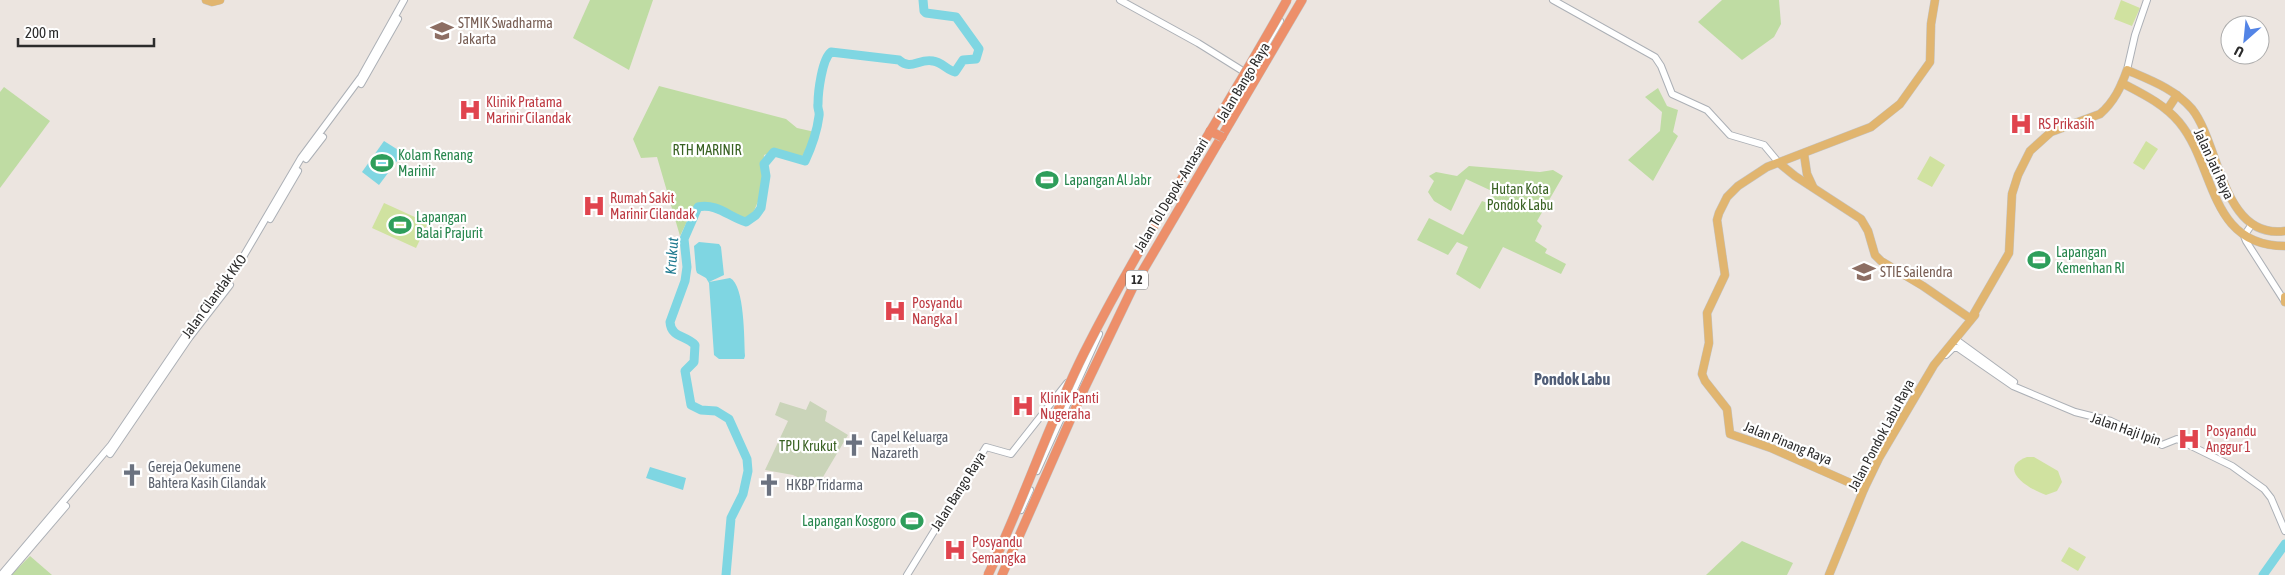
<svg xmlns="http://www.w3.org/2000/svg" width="2285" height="575" font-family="'Asap Condensed',sans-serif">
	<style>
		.green { fill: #bfdca3 }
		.cemetery { fill: #cad4b9 }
		.pitch { fill: #d0e2a0 }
		.water { fill: #7fd6e2 }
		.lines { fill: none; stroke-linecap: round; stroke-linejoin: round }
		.river { stroke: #7fd6e2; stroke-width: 9 }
		.minor-casing { stroke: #acb0b6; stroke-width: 8 }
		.major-casing { stroke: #c4c4c4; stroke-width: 9 }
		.highway-casing { stroke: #c4c4c4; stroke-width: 10 }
		.minor { stroke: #fff; stroke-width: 6 }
		.major { stroke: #e1b56f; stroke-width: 8 }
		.highway { stroke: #ed8f6a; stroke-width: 9 }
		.highway-bridge-casing { stroke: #c4c4c4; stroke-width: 10; stroke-linecap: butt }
		.highway-bridge { stroke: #ed8f6a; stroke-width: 9 }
		.labels { text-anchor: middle; stroke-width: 4.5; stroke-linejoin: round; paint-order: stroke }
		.shield { fill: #fff; stroke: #6b6b6b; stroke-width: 1 }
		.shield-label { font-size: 12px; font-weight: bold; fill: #2c2c2c }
		.education-label { font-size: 14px; fill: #785e54; stroke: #fff; text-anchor: start }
		.street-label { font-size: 14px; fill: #2c2c2c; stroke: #fff }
		.health-label { font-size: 14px; fill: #be3a42; stroke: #fff; text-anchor: start }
		.park-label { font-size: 14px; fill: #396223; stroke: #fff }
		.leisure-label { font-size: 14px; fill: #27864d; stroke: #fff; text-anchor: start }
		.worship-label { font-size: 14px; fill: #5b616d; stroke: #fff; text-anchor: start }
		.water-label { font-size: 15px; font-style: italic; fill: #1d798f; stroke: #fff }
		.quarter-label { font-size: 16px; font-weight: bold; fill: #515e78; stroke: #fff }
	</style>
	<rect width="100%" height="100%" fill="#ece5e0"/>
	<g class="green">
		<path d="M590 0H653L629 70 573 38Z"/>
		<path d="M1722 0H1779L1781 24 1774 37 1742 60 1698 22Z"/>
		<path d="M659 86 786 119 797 128 815 132 802 157 775 151 764 155 762 192 748 225 704 204 692 211 680 236 657 157 641 158 633 139Z"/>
		<path d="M4 87 50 121 0 188V92Z"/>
		<path d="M1658 88 1667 106 1678 110 1673 132 1678 136 1653 181 1628 160 1660 131 1662 112 1645 97Z"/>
		<path d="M1469 166 1540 172 1553 170 1563 176 1537 221 1542 226 1535 241 1547 249 1545 253 1566 264 1561 274 1503 247 1480 289 1456 274 1468 247 1457 242 1448 255 1417 240 1429 218 1463 235 1482 201 1490 204 1494 192 1466 179 1451 211 1434 201 1428 192 1434 181 1429 176 1436 172 1457 176Z"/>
		<path d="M1742 541 1793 563 1787 575H1706Z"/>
		<path d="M30 556 52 575H11Z"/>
	</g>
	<path class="cemetery" d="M810 401 827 411 825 421 848 435 817 487 793 475 765 470 788 421 775 415 780 402 806 410Z"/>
	<g class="pitch">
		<path d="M2121 0 2140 8 2132 26 2114 19Z"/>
		<path d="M2146 141 2158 149 2144 170 2133 163Z"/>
		<path d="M1930 156 1945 165 1932 187 1917 179Z"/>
		<path d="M384 203 428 223 416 248 372 228Z"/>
		<path d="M2027 457H2034L2058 471 2062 482 2057 491 2046 495C2031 490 1995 469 2027 457Z"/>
		<path d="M2069 547 2086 557 2078 571 2061 561Z"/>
	</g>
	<g class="water">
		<path d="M384 141 403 153 379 185 362 172Z"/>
		<path d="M699 242 719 244 721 247 724 275 709 282 730 278C745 285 744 340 745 356L744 359H719L714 355 709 283 706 278 697 273 696 270 694 246Z"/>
		<path d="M650 467 686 478 683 490 646 478Z"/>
	</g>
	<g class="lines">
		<g class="river">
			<path d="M726 575 731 518 743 494 748 471 747 459 729 419 716 411 701 410 691 405 685 371 694 362 695 345C686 335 671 338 670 322L685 281 687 267 684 239 698 207C717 203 729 217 746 222L756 215 761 208 766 176 764 164 774 152 805 161C812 146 817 132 819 116 820 111 817 109 818 104 818 92 822 59 831 52L899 60C911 71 919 58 933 61 942 62 947 70 955 72L963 60 976 59 979 49 956 17 926 13 924 11 923 0"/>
			<path d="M2263 575 2285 544"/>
		</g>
		<defs>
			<g id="minor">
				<path d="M1120 0 1198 43 1254 78"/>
				<path d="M1553 0 1655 57 1661 66 1672 94 1707 110 1730 135 1764 145 1779 163"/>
				<path d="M1265 47 1280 21"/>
				<path d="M2127 70 2135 35 2147 0"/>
				<path d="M361 84 398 19"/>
				<path d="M306 159 323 137"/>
				<path d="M270 219 298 171"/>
				<path d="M2252 224 2244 236 2246 241 2285 302"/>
				<path d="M1955 339 2014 382"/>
				<path d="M1946 355 1953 348H1958L2013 386 2075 412 2111 421 2162 445 2177 439 2232 466 2264 489 2271 498 2285 531"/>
				<path d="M110 454 189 338 230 285"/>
				<path d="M1037 471 1099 334"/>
				<path d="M1021 510 1030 490"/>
				<path d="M1 575 111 445 191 327 236 269 301 158 361 77 404 0"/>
				<path d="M7 575 66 506"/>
				<path d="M907 575 986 447 1011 454 1067 383"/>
			</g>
			<g id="major">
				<path d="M206 0 212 2 220 0"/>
				<path d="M2122 83C2143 94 2164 104 2179 122 2216 166 2208 246 2285 246"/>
				<path d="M2167 110 2177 95"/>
				<path d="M1804 154 1807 174 1813 187"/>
				<path d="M1779 163 1795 176 1861 219 1868 231 1875 255 1881 261 1923 286 1971 319"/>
				<path d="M2285 302V297"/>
				<path d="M1972 317 2009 253 2012 194 2018 175 2030 151 2051 132 2100 114C2114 102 2121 87 2127 70 2150 80 2175 89 2192 109 2220 144 2222 240 2285 231"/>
				<path d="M1864 489 1771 448 1730 434 1727 409 1705 381 1702 374 1709 343 1707 313 1725 275 1717 220 1719 213 1727 197 1738 186 1767 167 1871 127 1900 104 1930 62 1931 24 1935 0"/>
				<path d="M1829 575 1864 489 1879 458 1934 365 1975 315"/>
			</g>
			<path id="highway" d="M1002 575 1083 391 1132 289 1302 0"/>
		</defs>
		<use href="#minor" class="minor-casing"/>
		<use href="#major" class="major-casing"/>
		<use href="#highway" class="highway-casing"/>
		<use href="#minor" class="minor"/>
		<use href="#major" class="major"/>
		<use href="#highway" class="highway"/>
		<defs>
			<g id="highway-bridge">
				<path d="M1210 131 1222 137"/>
				<path d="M988 575C1023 502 1048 425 1084 353 1145 232 1221 119 1287 0"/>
			</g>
		</defs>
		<use href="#highway-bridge" class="highway-bridge-casing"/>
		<use href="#highway-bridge" class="highway-bridge"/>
	</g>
	<defs>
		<symbol id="university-bare" viewBox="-9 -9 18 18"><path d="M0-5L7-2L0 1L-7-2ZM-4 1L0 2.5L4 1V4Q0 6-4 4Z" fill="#8d6e63" stroke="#fff" stroke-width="2.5" paint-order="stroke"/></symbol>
		<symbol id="hospital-bare" viewBox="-9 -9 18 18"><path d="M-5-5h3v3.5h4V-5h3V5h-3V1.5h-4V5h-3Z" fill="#e0444e" stroke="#fff" stroke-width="2.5" paint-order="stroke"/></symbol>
		<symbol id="stadium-bare" viewBox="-9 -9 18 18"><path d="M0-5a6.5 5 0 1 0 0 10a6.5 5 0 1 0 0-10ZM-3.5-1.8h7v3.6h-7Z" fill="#2e9e5b" stroke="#fff" stroke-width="2.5" paint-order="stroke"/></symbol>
		<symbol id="church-bare" viewBox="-9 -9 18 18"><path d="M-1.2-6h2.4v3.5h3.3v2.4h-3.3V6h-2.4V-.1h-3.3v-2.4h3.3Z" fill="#6b7280" stroke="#fff" stroke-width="2.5" paint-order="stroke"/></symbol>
	</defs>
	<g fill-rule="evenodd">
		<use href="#university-bare" x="426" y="15" width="32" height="32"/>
		<use href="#hospital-bare" x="454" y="94" width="32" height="32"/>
		<use href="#hospital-bare" x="2005" y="108" width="32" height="32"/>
		<use href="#stadium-bare" x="366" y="147" width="32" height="32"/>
		<use href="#stadium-bare" x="1031" y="164" width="32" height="32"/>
		<use href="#hospital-bare" x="578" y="190" width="32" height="32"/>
		<use href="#stadium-bare" x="384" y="209" width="32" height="32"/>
		<use href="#stadium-bare" x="2023" y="244" width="32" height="32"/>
		<use href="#university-bare" x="1848" y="256" width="32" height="32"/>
		<use href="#hospital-bare" x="879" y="295" width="32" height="32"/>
		<use href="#hospital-bare" x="1007" y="390" width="32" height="32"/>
		<use href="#hospital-bare" x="2173" y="423" width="32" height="32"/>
		<use href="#church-bare" x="838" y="429" width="32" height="32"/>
		<use href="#church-bare" x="116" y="459" width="32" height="32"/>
		<use href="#church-bare" x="753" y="469" width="32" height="32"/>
		<use href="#stadium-bare" x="896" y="505" width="32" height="32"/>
		<use href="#hospital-bare" x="939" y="534" width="32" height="32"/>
	</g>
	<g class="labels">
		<rect class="shield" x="1126" y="270.5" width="22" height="19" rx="4"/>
		<g class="shield-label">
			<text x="1137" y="284">12</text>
		</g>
		<g class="education-label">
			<text x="458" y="28">STMIK Swadharma<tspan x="458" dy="16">Jakarta</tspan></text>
			<text x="1880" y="277">STIE Sailendra</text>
		</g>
		<g class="street-label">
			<text transform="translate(1243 82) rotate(-59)" y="5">Jalan Bango Raya</text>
			<text transform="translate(2214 164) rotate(65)" y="5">Jalan Jati Raya</text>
			<text transform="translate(1171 195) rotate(-59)" y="5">Jalan Tol Depok–Antasari</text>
			<text transform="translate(214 296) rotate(-54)" y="5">Jalan Cilandak KKO</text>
			<text transform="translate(2126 429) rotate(19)" y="5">Jalan Haji Ipin</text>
			<text transform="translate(1881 435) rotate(-62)" y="5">Jalan Pondok Labu Raya</text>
			<text transform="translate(1788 443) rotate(22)" y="5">Jalan Pinang Raya</text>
			<text transform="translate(958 491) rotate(-58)" y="5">Jalan Bango Raya</text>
		</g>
		<g class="health-label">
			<text x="486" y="107">Klinik Pratama<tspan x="486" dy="16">Marinir Cilandak</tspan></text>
			<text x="2038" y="129">RS Prikasih</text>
			<text x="610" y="203">Rumah Sakit<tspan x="610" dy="16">Marinir Cilandak</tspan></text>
			<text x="912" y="308">Posyandu<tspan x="912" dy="16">Nangka I</tspan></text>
			<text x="1040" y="403">Klinik Panti<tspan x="1040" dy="16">Nugeraha</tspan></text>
			<text x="2206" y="436">Posyandu<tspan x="2206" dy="16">Anggur 1</tspan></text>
			<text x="972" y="547">Posyandu<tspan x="972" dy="16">Semangka</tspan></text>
		</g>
		<g class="park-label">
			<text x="707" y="155">RTH MARINIR</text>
			<text x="1520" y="194">Hutan Kota<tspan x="1520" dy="16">Pondok Labu</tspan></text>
			<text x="808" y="451">TPU Krukut</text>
		</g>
		<g class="leisure-label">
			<text x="398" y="160">Kolam Renang<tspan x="398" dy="16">Marinir</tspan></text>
			<text x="1064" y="185">Lapangan Al Jabr</text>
			<text x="416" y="222">Lapangan<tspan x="416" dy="16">Balai Prajurit</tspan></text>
			<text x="2056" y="257">Lapangan<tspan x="2056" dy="16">Kemenhan RI</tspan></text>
			<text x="896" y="526" text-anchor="end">Lapangan Kosgoro</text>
		</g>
		<g class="worship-label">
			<text x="871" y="442">Capel Keluarga<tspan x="871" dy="16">Nazareth</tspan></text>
			<text x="148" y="472">Gereja Oekumene<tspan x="148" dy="16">Bahtera Kasih Cilandak</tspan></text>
			<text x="786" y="490">HKBP Tridarma</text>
		</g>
		<g class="water-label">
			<text transform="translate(672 256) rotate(-86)" y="5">Krukut</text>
		</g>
		<g class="quarter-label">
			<text x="1572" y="385">Pondok Labu</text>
		</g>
	</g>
	<g transform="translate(2245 40) rotate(207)"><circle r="24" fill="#ffffff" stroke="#ababab"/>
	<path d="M0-4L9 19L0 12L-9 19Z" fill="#5384e6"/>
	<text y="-8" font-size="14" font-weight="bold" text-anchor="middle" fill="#2c2c2c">U</text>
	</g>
	<path d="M18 38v8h136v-8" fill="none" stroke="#2c2c2c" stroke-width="2.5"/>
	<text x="25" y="38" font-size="15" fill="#2c2c2c" stroke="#ffffff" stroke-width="4" paint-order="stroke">200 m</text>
</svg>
